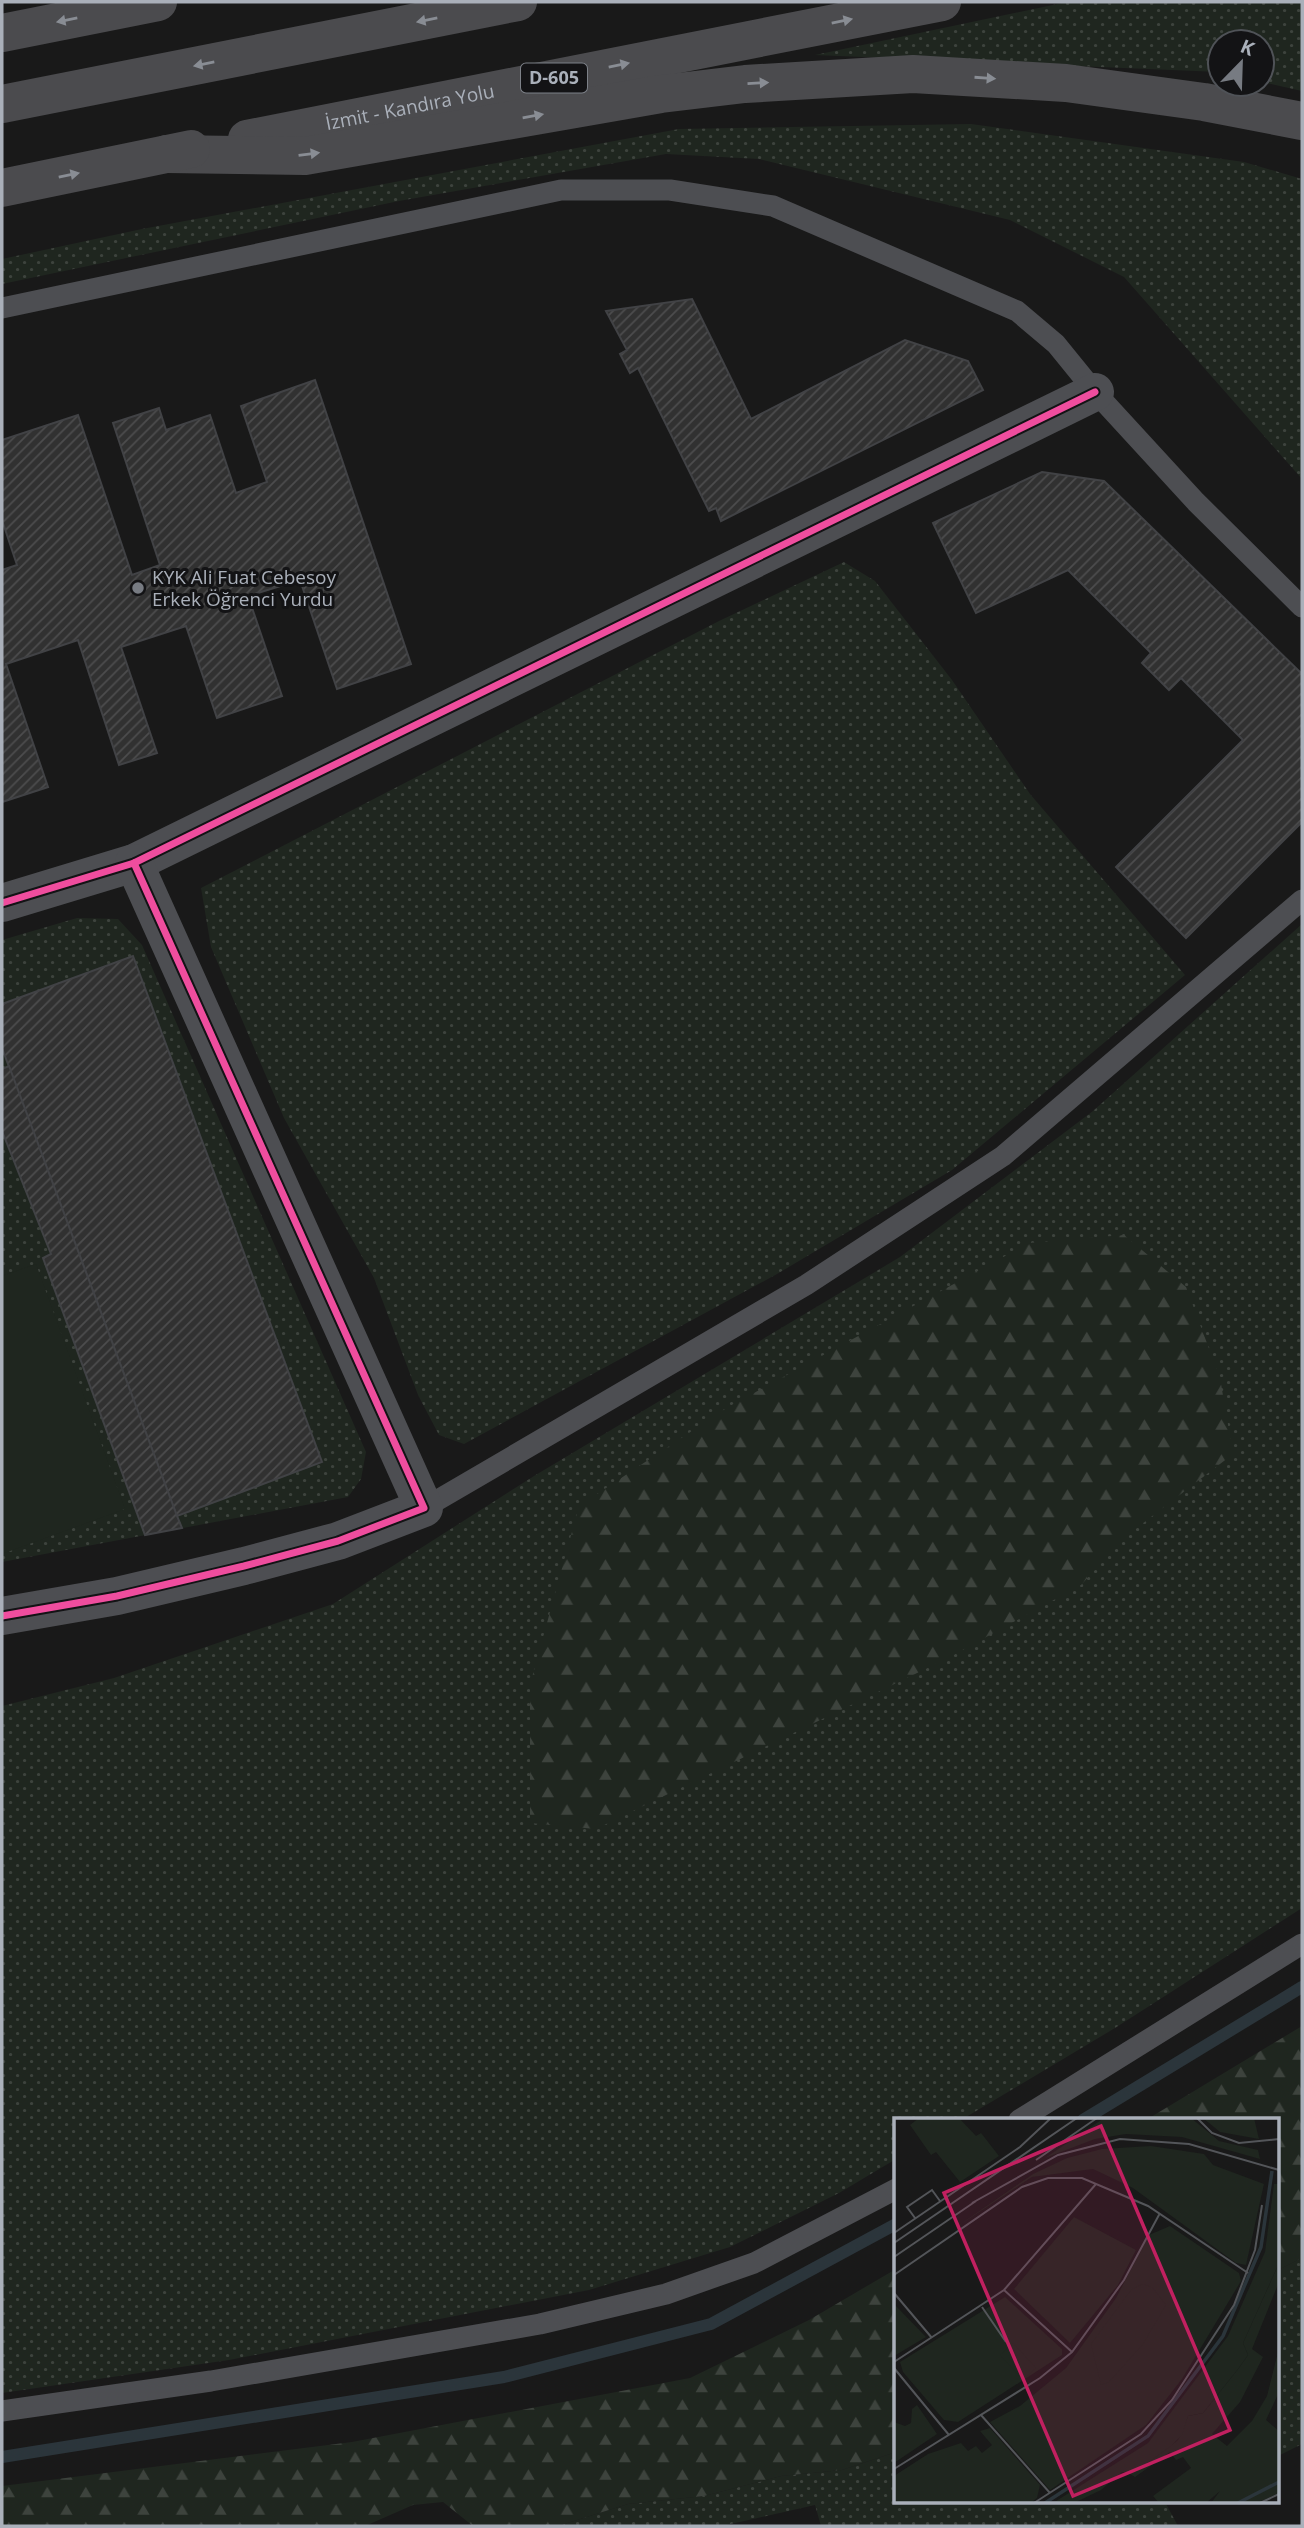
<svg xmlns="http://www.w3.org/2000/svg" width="1304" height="2528" font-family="'Open Sans',sans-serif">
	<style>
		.grass { fill: url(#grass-dots) }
		.forest { fill: url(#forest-firs) }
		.garden { fill: #1f261f }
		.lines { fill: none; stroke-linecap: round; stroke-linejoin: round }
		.stream { stroke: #2b353b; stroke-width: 12 }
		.building { fill: url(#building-hatch); stroke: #414245; stroke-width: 2 }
		.lane { stroke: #4d4e52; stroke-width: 21 }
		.street { stroke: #4d4e52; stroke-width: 38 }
		.highway { stroke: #4b4b4e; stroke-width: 38 }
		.cycleway-casing { stroke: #131315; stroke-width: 11 }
		.cycleway { stroke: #ef4d9e; stroke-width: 7 }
		.oneway { fill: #898d94 }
		.poi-dot { fill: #777b82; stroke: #131315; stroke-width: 2.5 }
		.labels { text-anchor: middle; stroke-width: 6; stroke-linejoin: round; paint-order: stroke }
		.shield { fill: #131315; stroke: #7d8188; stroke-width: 2 }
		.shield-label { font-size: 18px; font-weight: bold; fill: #aab0ba }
		.street-label { font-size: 19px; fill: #aab0ba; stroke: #131315 }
		.poi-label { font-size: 19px; fill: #aab0ba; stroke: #131315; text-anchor: start }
		.inset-river { fill: none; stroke: #2b353b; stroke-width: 3.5 }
		.inset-road { fill: none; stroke: #535559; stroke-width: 2 }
		.view { fill: #c12060; fill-opacity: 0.15; stroke: #c12060; stroke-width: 3.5 }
		.inset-edge { fill: none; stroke: #aab0ba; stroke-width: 3.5 }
	</style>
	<defs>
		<pattern id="grass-dots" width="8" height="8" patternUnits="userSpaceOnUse" patternTransform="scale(1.75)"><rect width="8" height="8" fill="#1f261f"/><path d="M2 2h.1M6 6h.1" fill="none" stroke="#3d433d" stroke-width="1.8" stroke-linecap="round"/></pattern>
		<pattern id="forest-firs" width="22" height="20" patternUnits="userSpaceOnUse" patternTransform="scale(1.75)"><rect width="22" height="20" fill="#1f261f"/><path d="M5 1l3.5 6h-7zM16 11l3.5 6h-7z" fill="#3d433d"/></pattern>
		<pattern id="building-hatch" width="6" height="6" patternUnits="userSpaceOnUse" patternTransform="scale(1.75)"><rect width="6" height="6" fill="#313131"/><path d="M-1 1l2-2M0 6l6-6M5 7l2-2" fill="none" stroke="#4c4c4d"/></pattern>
	</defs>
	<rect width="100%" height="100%" fill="#191919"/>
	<g class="grass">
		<path d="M1067 2H1302V91L1262 82V42H1220V72L815 55Z"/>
		<path d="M971 124 1244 162 1302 179V479L1124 277 1010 220 759 159 666 154 399 201 2 284V259L142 229 679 129Z"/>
		<path d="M844 562 875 581 952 680 1030 794 1185 975 952 1170 777 1274 464 1444 439 1435 418 1395 374 1278 284 1118 211 947 201 888 719 621Z"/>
		<path d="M77 918 118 919 142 945 366 1452 361 1479 348 1497 2 1562V940Z"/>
		<path d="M1302 924V1908L1115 2028 961 2120H896V2159L839 2193 730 2247 589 2290 229 2360 2 2393V1706L114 1678 333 1604 534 1476 900 1257 1093 1111Z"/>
		<path d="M1302 2258V2444L1278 2456V2270Z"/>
		<path d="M896 2452V2502H1165L1178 2526H821L815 2505 722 2526H558L628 2504 704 2496 781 2476 842 2470Z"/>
	</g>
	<g class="forest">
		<path d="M1124 1235 1186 1287 1220 1378 1233 1454 1125 1537 1081 1585 948 1658 596 1829 530 1823V1685L579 1506 728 1407 1029 1243Z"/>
		<path d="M1302 2026V2258L1278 2270V2120H1146Z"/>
		<path d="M896 2269V2452L842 2470 781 2476 704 2496 628 2504 558 2526H473L443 2502 413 2505 365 2526H2V2486L352 2442 690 2378 809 2320Z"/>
	</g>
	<path class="garden" d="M36 1264 125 1509 2 1554V1276Z"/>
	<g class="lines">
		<g class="stream">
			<path d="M1083 2120 1302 1987"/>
			<path d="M2 2457 504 2377 711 2324 896 2224"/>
		</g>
	</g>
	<g class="building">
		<path d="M692 299 751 419 905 340 968 361 983 390 721 521 716 508 709 511 638 368 630 373 620 354 627 350 606 311Z"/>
		<path d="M315 380 411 664 337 689 300 580 248 596 282 696 217 718 186 626 121 647 157 753 119 765 78 640 6 664 48 787 2 802V570L17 565 2 520V440L78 415 132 575 160 565 113 423 159 408 166 430 210 415 236 493 267 482 241 406Z"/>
		<path d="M1042 472 1104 481 1302 674V822L1186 938 1116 867 1243 740 1181 678 1169 690 1142 663 1151 653 1068 570 976 613 933 523Z"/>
		<path d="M133 956 322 1462 177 1516 2 1048V1004Z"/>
		<path d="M9 1066 177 1516 182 1528 145 1535 43 1258 51 1254 2 1131V1069Z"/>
	</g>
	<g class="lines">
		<g class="lane">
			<path d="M2 308 561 190H670L773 206 1017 311 1056 344 1095 392 1196 502 1302 607"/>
			<path d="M424 1508 806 1285 1003 1156 1302 900"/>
			<path d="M1019 2120 1302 1944"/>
			<path d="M2 2411 211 2381 540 2324 666 2294 754 2263 896 2189"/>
		</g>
		<g class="street">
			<path d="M2 903 134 863 1095 392"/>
			<path d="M2 1616 117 1596 244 1566 338 1541 424 1508 134 863"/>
		</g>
		<g class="highway">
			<path d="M2 33 158 2"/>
			<path d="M2 104 518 2"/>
			<path id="s1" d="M247 139 942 2"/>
			<path d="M167 154 305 156 661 94 745 84 913 74 1066 83 1204 102 1302 121"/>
			<path d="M2 188 191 149"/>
		</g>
		<defs>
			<g id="cycleway">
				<path d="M2 903 134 863 1095 392"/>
				<path d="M2 1616 117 1596 244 1566 338 1541 424 1508 134 863"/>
			</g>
		</defs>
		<use href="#cycleway" class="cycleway-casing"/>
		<use href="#cycleway" class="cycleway"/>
	</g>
	<defs><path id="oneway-solid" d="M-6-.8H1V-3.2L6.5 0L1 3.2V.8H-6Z" transform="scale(1.75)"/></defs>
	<g class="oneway">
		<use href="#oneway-solid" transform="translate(67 20) rotate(169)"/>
		<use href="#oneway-solid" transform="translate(427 20) rotate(169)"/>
		<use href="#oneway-solid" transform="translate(842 21) rotate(-11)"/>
		<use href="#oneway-solid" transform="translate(204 64) rotate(169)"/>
		<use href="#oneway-solid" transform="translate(619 65) rotate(-11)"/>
		<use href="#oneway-solid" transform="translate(985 78) rotate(4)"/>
		<use href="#oneway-solid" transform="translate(758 83) rotate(-3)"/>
		<use href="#oneway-solid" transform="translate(533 116) rotate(-10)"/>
		<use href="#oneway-solid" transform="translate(309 154) rotate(-7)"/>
		<use href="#oneway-solid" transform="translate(69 175) rotate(-12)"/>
	</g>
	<circle class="poi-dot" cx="138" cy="588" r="7"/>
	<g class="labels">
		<rect class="shield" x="521" y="63.5" width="66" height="29" rx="5"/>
		<g class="shield-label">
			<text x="554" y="84">D-605</text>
		</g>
		<g class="street-label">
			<text dy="7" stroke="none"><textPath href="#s1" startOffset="166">İzmit - Kandıra Yolu</textPath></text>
		</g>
		<g class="poi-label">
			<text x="152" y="584">KYK Ali Fuat Cebesoy<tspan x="152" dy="22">Erkek Öğrenci Yurdu</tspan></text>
		</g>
	</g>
	<g transform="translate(894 2118)">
		<rect width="385" height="385" fill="#191919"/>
		<path d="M25 0H65L82 18 87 15 105 38 66 64 42 34 37 37 16 7ZM210 0H297L325 23 364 32 366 41 288 19 232 16 201 21 151 40ZM309 0H360L365 21 326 14ZM257 28 310 36 319 47 370 66 352 147 342 145 239 70 199 51 138 59 58 112 139 56 173 40 208 31ZM180 99 242 132 224 167 176 225 120 171ZM276 108 345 155 347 163 288 261 252 307 156 372 96 304 126 288 172 250 222 180 255 117ZM385 145V164L358 231 369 239 346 284 318 316 333 328 358 303 373 278 385 230V274L372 302 385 313V375L363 385H317L326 373 312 385H265L259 378 297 350 289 339 282 342 276 334 241 359 231 353 241 354 284 322 294 298 309 295 344 251 354 237 349 225ZM111 179 168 231V237L64 304 50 302 9 254 6 244ZM0 186 32 219 0 238ZM23 287 43 316 0 345V304L11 308 17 305 18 291ZM96 310 146 367 143 380 137 385H0V358L34 336 67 325 74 333 82 328 88 335 98 327 86 313Z" fill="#1f261f"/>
		<path d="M380 66H385V145L349 225 354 237 344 251 309 295 294 298 288 317 277 328 241 354H228L207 372 180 385H159L254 325 334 218 371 134ZM248 166 258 169 272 187 249 226 215 264 207 267 197 226 237 172Z" fill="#1f261f"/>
		<path d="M119 225 142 250 129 262 106 237Z" fill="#1f261f"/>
		<path class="inset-river" d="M151 385 254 318 329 218 367 129 378 53M344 385 385 364"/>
		<path class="inset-road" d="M303 0 318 15 345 25 385 21M142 42 203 0M78 85 164 37 226 21 295 26 385 52M21 100 13 89 38 72 46 83M0 115 126 29 157 0M0 125 183 0M0 139 82 83M0 157 128 69 154 60H188L254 88 354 155M110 172 178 234M0 175 38 220M88 189 112 224M0 244 110 172 202 66M0 250 55 317M87 297 156 375M0 351 146 260 178 234 230 162 266 95M140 385 247 316 278 282 340 187 361 132 368 87M366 385 385 376"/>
		<path class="view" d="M207 8 336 312 179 378 50 75Z"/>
		<rect width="385" height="385" class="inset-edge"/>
	</g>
	<rect width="1304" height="2528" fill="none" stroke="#aab0ba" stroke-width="7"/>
	<g transform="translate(1241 63) rotate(23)"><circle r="33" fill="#131315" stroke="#4f5257" stroke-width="2"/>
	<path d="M0-5L12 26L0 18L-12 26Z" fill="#777b82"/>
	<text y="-10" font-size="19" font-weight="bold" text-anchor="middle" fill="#aab0ba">K</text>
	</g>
</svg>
